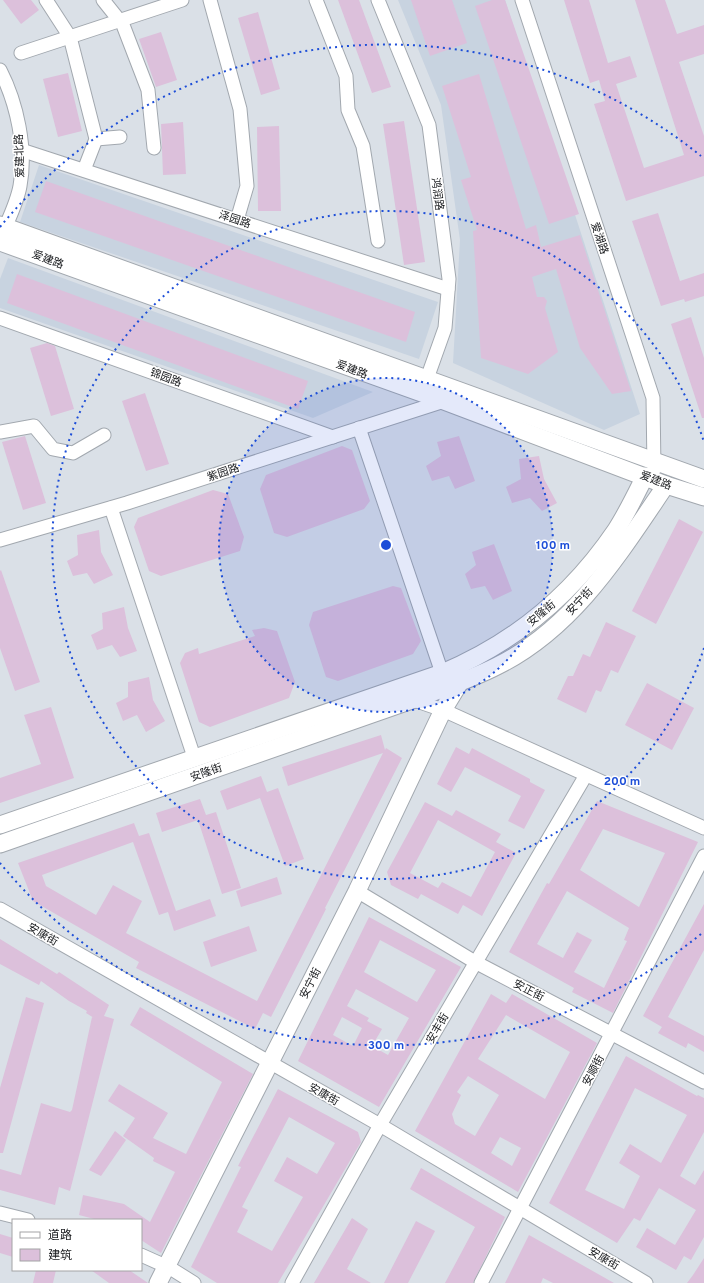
<svg xmlns="http://www.w3.org/2000/svg" width="704" height="1283" font-family="Overpass,'Noto Sans SC',sans-serif">
	<style>
		.built { fill: #c8d3e0 }
		.building { fill: #dcc0db; fill-rule: evenodd }
		.lines { fill: none; stroke-linecap: round; stroke-linejoin: round }
		.minor-casing { stroke: #a2a8af; stroke-width: 15 }
		.major-casing { stroke: #a2a8af; stroke-width: 19 }
		.minor { stroke: #fff; stroke-width: 13 }
		.major { stroke: #fff; stroke-width: 17 }
		.ring { fill: none; stroke: #1d4ed8; stroke-width: 2; stroke-dasharray: 2 4 }
		.labels { text-anchor: middle; stroke-width: 3; stroke-linejoin: round; paint-order: stroke }
		.street-label { font-size: 11px; fill: #181a1d; stroke: #fff }
		.centre { fill: #1d4ed8; stroke: #fff; stroke-width: 2 }
		.ring-label { font-size: 12px; text-anchor: middle; font-weight: bold; fill: #1d4ed8; stroke: #fff; stroke-width: 3; stroke-linejoin: round; paint-order: stroke }
	</style>
	<rect width="100%" height="100%" fill="#dae0e7"/>
	<g class="built">
		<path d="M398 0H505L640 414 604 430 453 363 460 240 441 105Z"/>
		<path d="M39 165 438 302 419 359 20 222Z"/>
		<path d="M8 258 373 392 313 418 0 308V279Z"/>
	</g>
	<g class="building">
		<path d="M3 0H31L39 10 21 24Z"/>
		<path d="M338 0H359L391 87 372 93Z"/>
		<path d="M411 0H452L467 43 430 56Z"/>
		<path d="M492 0H505L579 214 549 224 475 6Z"/>
		<path d="M564 0H589L608 63 630 56 637 77 616 84 644 168 684 155 635 0H665L677 34 704 25V54L679 62 704 136V176L626 201 594 104 605 101 599 80 590 83Z"/>
		<path d="M258 12 280 89 261 95 238 18Z"/>
		<path d="M161 32 177 80 156 87 139 39Z"/>
		<path d="M68 73 82 131 58 137 43 79Z"/>
		<path d="M479 74 526 229 536 225 541 247 580 235 631 391 612 394 580 348 556 269 532 277 537 297H544L547 301 545 308 558 352 528 374 481 358 473 231 477 230 461 180 471 177 442 86Z"/>
		<path d="M404 121 425 262 404 265 383 124Z"/>
		<path d="M183 122 186 174 163 175 161 124Z"/>
		<path d="M279 126 281 211H258L257 127Z"/>
		<path d="M46 181 415 312 406 342 35 212Z"/>
		<path d="M658 213 680 281 704 273V296L685 302 684 299 661 306 632 221Z"/>
		<path d="M17 274 308 381 298 409 7 303Z"/>
		<path d="M691 317 704 358V418H702L671 324Z"/>
		<path d="M47 343 55 346 74 409 51 416 30 348Z"/>
		<path d="M145 393 169 464 146 471 122 401Z"/>
		<path d="M25 436 46 503 23 510 2 442Z"/>
		<path d="M459 436 475 481 455 489 449 476 432 481 426 466 441 456 437 442Z"/>
		<path d="M342 446 352 450 370 501 364 509 287 537 274 533 260 489 266 475Z"/>
		<path d="M539 456 544 479 557 503 542 511 530 498 512 503 506 487 521 479 519 459Z"/>
		<path d="M213 490 228 494 244 537 240 551 161 576 149 571 134 527 138 518Z"/>
		<path d="M679 519 703 532 656 624 632 611Z"/>
		<path d="M99 530 101 552 113 575 94 584 87 573 73 576 67 561 78 555 77 535Z"/>
		<path d="M494 544 512 591 493 600 485 586 471 589 465 574 476 565 472 552Z"/>
		<path d="M1 570 40 682 15 691 0 648V571Z"/>
		<path d="M393 586 401 588 421 641 413 654 338 681 326 677 309 625 313 612Z"/>
		<path d="M124 607 128 628 137 651 120 657 112 645 97 650 91 635 103 629 102 613Z"/>
		<path d="M606 622 636 636 618 673 611 670 601 692 596 690 586 713 557 699 568 676H573L583 654 590 657Z"/>
		<path d="M264 628 277 631 295 682 289 698 210 727 199 722 180 663 185 653 198 648 199 654 255 636 252 630Z"/>
		<path d="M149 677 153 700 165 721 146 732 137 715 123 721 116 703 128 697V682Z"/>
		<path d="M647 683 694 708 672 750 625 725Z"/>
		<path d="M51 707 74 778 0 803V778L41 764 24 715Z"/>
		<path d="M381 735 385 750 386 748 402 758 325 908 326 909 271 1017 263 1013 255 1029 136 968 139 962 33 901 18 863 134 823 139 836 149 833 176 911 210 899 216 916 174 931 168 912 159 915 133 842 42 875 46 886 96 915 113 885 142 901 126 933 257 1001 383 753 288 786 282 767Z"/>
		<path d="M456 747 469 754 472 748 530 779V782L545 790 524 829 508 821 521 796 465 767 451 792 437 784Z"/>
		<path d="M261 776 267 792 278 788 304 859 285 866 260 798 227 810 220 791Z"/>
		<path d="M200 799 206 815 216 812 241 888 222 894 198 820 162 832 156 813Z"/>
		<path d="M597 801 698 842 613 1013 572 992 574 988 509 952 547 883 549 884ZM603 829 665 853 639 907 580 870ZM567 891 629 928 624 940 627 941 604 988 574 972 592 940 577 932 563 958 537 944Z"/>
		<path d="M425 802 452 816 456 810 501 834 496 842 516 853 482 916 463 905 458 914 421 894 418 899 391 885 387 872ZM438 820 495 852 471 897 442 882 438 888 410 873Z"/>
		<path d="M277 877 282 894 241 907 236 891Z"/>
		<path d="M704 904V950L668 1017 704 1036V1052L688 1043 686 1048 658 1033 662 1027 643 1016Z"/>
		<path d="M369 917 461 967 379 1107 298 1061ZM380 940 436 970 417 1002 364 972ZM356 989 409 1018 388 1055 372 1046 382 1029 367 1021 369 1018 347 1006ZM342 1017 362 1028 353 1046 333 1035Z"/>
		<path d="M249 926 257 951 211 967 203 942Z"/>
		<path d="M0 939 57 974 59 972 109 1005 104 1016 114 1019 70 1191 59 1187 55 1205 0 1190V1169L21 1175 41 1103 70 1112 72 1110 92 1017 94 1018 86 1013 87 1011 69 1001 41 981 39 985 0 964Z"/>
		<path d="M491 994 506 1003 512 994 597 1043 518 1192 415 1131ZM506 1015 570 1052 545 1099 478 1059ZM468 1076 499 1095 475 1136 455 1124 452 1114 461 1095 457 1092ZM500 1137 521 1148 512 1166 491 1153Z"/>
		<path d="M26 997 44 1003 3 1153H0V1088Z"/>
		<path d="M140 1007 253 1074 161 1253 141 1240V1220H98L79 1215 83 1195 124 1204 150 1222 175 1172 153 1161 154 1158 123 1136 135 1118 108 1101 119 1084 168 1113 153 1138 186 1154 222 1082 130 1025Z"/>
		<path d="M626 1056 697 1096 698 1095 704 1098V1132L680 1176 695 1185 704 1170V1237L691 1260 684 1256 676 1270 636 1247 647 1228 675 1245 696 1210 659 1188 640 1221 634 1218 617 1243 549 1203ZM635 1088 687 1115 661 1163 630 1144 619 1163 640 1176 624 1209 585 1190Z"/>
		<path d="M278 1089 358 1132 361 1142 278 1283H217L191 1267 241 1167 238 1166ZM289 1117 335 1143 317 1174 287 1157 274 1181 303 1197 272 1251 237 1232 248 1210 242 1207Z"/>
		<path d="M115 1131 126 1140 101 1176 89 1170Z"/>
		<path d="M421 1168 505 1217 473 1283H445L475 1227 410 1189Z"/>
		<path d="M352 1218 368 1229 347 1269 371 1283H314Z"/>
		<path d="M416 1221 435 1231 408 1283H384Z"/>
		<path d="M0 1234 13 1238V1257L0 1253Z"/>
		<path d="M529 1235 614 1283H553L543 1278 541 1283H505Z"/>
		<path d="M704 1258V1283H687L693 1275Z"/>
		<path d="M36 1270H56L53 1283H33Z"/>
		<path d="M91 1270H129L148 1283H109Z"/>
	</g>
	<g class="lines">
		<defs>
			<g id="minor">
				<path d="M46 0 70 37 96 139 84 170"/>
				<path d="M103 0 123 25 148 90 154 148"/>
				<path d="M210 0 240 109 247 186 237 220"/>
				<path d="M316 0 346 76 348 110 363 146 378 241"/>
				<path d="M378 0 429 125 449 279 445 328 424 387"/>
				<path d="M522 0 653 398 654 470"/>
				<path d="M21 53 182 0"/>
				<path d="M0 70C17 103 27 149 20 186 17 203 8 220 2 235"/>
				<path d="M96 139 120 137"/>
				<path d="M21 150 448 289"/>
				<path d="M0 318 333 437"/>
				<path d="M359 428 442 673"/>
				<path d="M0 432 34 426 53 449 73 453 104 435"/>
				<path d="M111 508 194 757"/>
				<path d="M0 540 127 503 444 401"/>
				<path d="M408 698 443 710 704 828"/>
				<path d="M357 891 475 962 704 1082"/>
				<path d="M0 909 380 1125 646 1283"/>
				<path d="M0 1213 28 1220"/>
				<path d="M141 1255 170 1268 194 1283"/>
				<path d="M292 1283 380 1125 586 775"/>
				<path d="M481 1283 704 856"/>
			</g>
			<g id="major">
				<path d="M0 225 704 479"/>
				<path d="M0 242 444 401 666 485 704 497"/>
				<path d="M0 825 442 673C514 643 572 595 616 530 627 513 636 494 645 476"/>
				<path d="M0 844 412 700C440 689 470 680 497 666 574 628 619 554 666 485"/>
				<path d="M158 1283 357 891 443 710 460 682"/>
			</g>
		</defs>
		<use href="#minor" class="minor-casing"/>
		<use href="#major" class="major-casing"/>
		<use href="#minor" class="minor"/>
		<use href="#major" class="major"/>
	</g>
	<circle cx="386" cy="545" r="167" fill="#1d4ed8" fill-opacity=".12"/>
	<g class="ring">
		<circle cx="386" cy="545" r="167"/>
		<path d="M704 648A334 334 0 1 1 704 442"/>
		<path d="M701 934A500 500 0 0 1 0 863M0 227A500 500 0 0 1 701 156"/>
	</g>
	<g class="labels">
		<g class="street-label">
			<text transform="translate(19 156) rotate(-92)" y="4">爱建北路</text>
			<text transform="translate(438 194) rotate(83)" y="4">鸿润路</text>
			<text transform="translate(235 219) rotate(18)" y="4">泽园路</text>
			<text transform="translate(600 238) rotate(72)" y="4">爱湖路</text>
			<text transform="translate(48 259) rotate(20)" y="4">爱建路</text>
			<text transform="translate(352 369) rotate(20)" y="4">爱建路</text>
			<text transform="translate(166 377) rotate(20)" y="4">锦园路</text>
			<text transform="translate(223 472) rotate(-18)" y="4">紫园路</text>
			<text transform="translate(656 480) rotate(21)" y="4">爱建路</text>
			<text transform="translate(579 601) rotate(-47)" y="4">安宁街</text>
			<text transform="translate(541 613) rotate(-40)" y="4">安隆街</text>
			<text transform="translate(206 772) rotate(-19)" y="4">安隆街</text>
			<text transform="translate(43 934) rotate(30)" y="4">安康街</text>
			<text transform="translate(310 983) rotate(-63)" y="4">安宁街</text>
			<text transform="translate(529 990) rotate(27)" y="4">安正街</text>
			<text transform="translate(437 1028) rotate(-60)" y="4">安丰街</text>
			<text transform="translate(593 1070) rotate(-62)" y="4">安顺街</text>
			<text transform="translate(324 1094) rotate(29)" y="4">安康街</text>
			<text transform="translate(604 1258) rotate(30)" y="4">安康街</text>
		</g>
	</g>
	<circle cx="386" cy="545" r="6" class="centre"/>
	<g class="ring-label">
		<text x="553" y="549">100 m</text>
		<text x="622" y="785">200 m</text>
		<text x="386" y="1049">300 m</text>
	</g>
	<rect x="12" y="1219" width="130" height="52" fill="#ffffff" stroke="#a3a3a5"/>
	<rect x="20" y="1232" width="20" height="6" fill="#ffffff" stroke="#a3a3a5"/>
	<text x="48" y="1239" font-size="12" fill="#181a1d">道路</text>
	<rect x="20" y="1249" width="20" height="12" fill="#dcc0db" stroke="#a3a3a5"/>
	<text x="48" y="1259" font-size="12" fill="#181a1d">建筑</text>
</svg>
